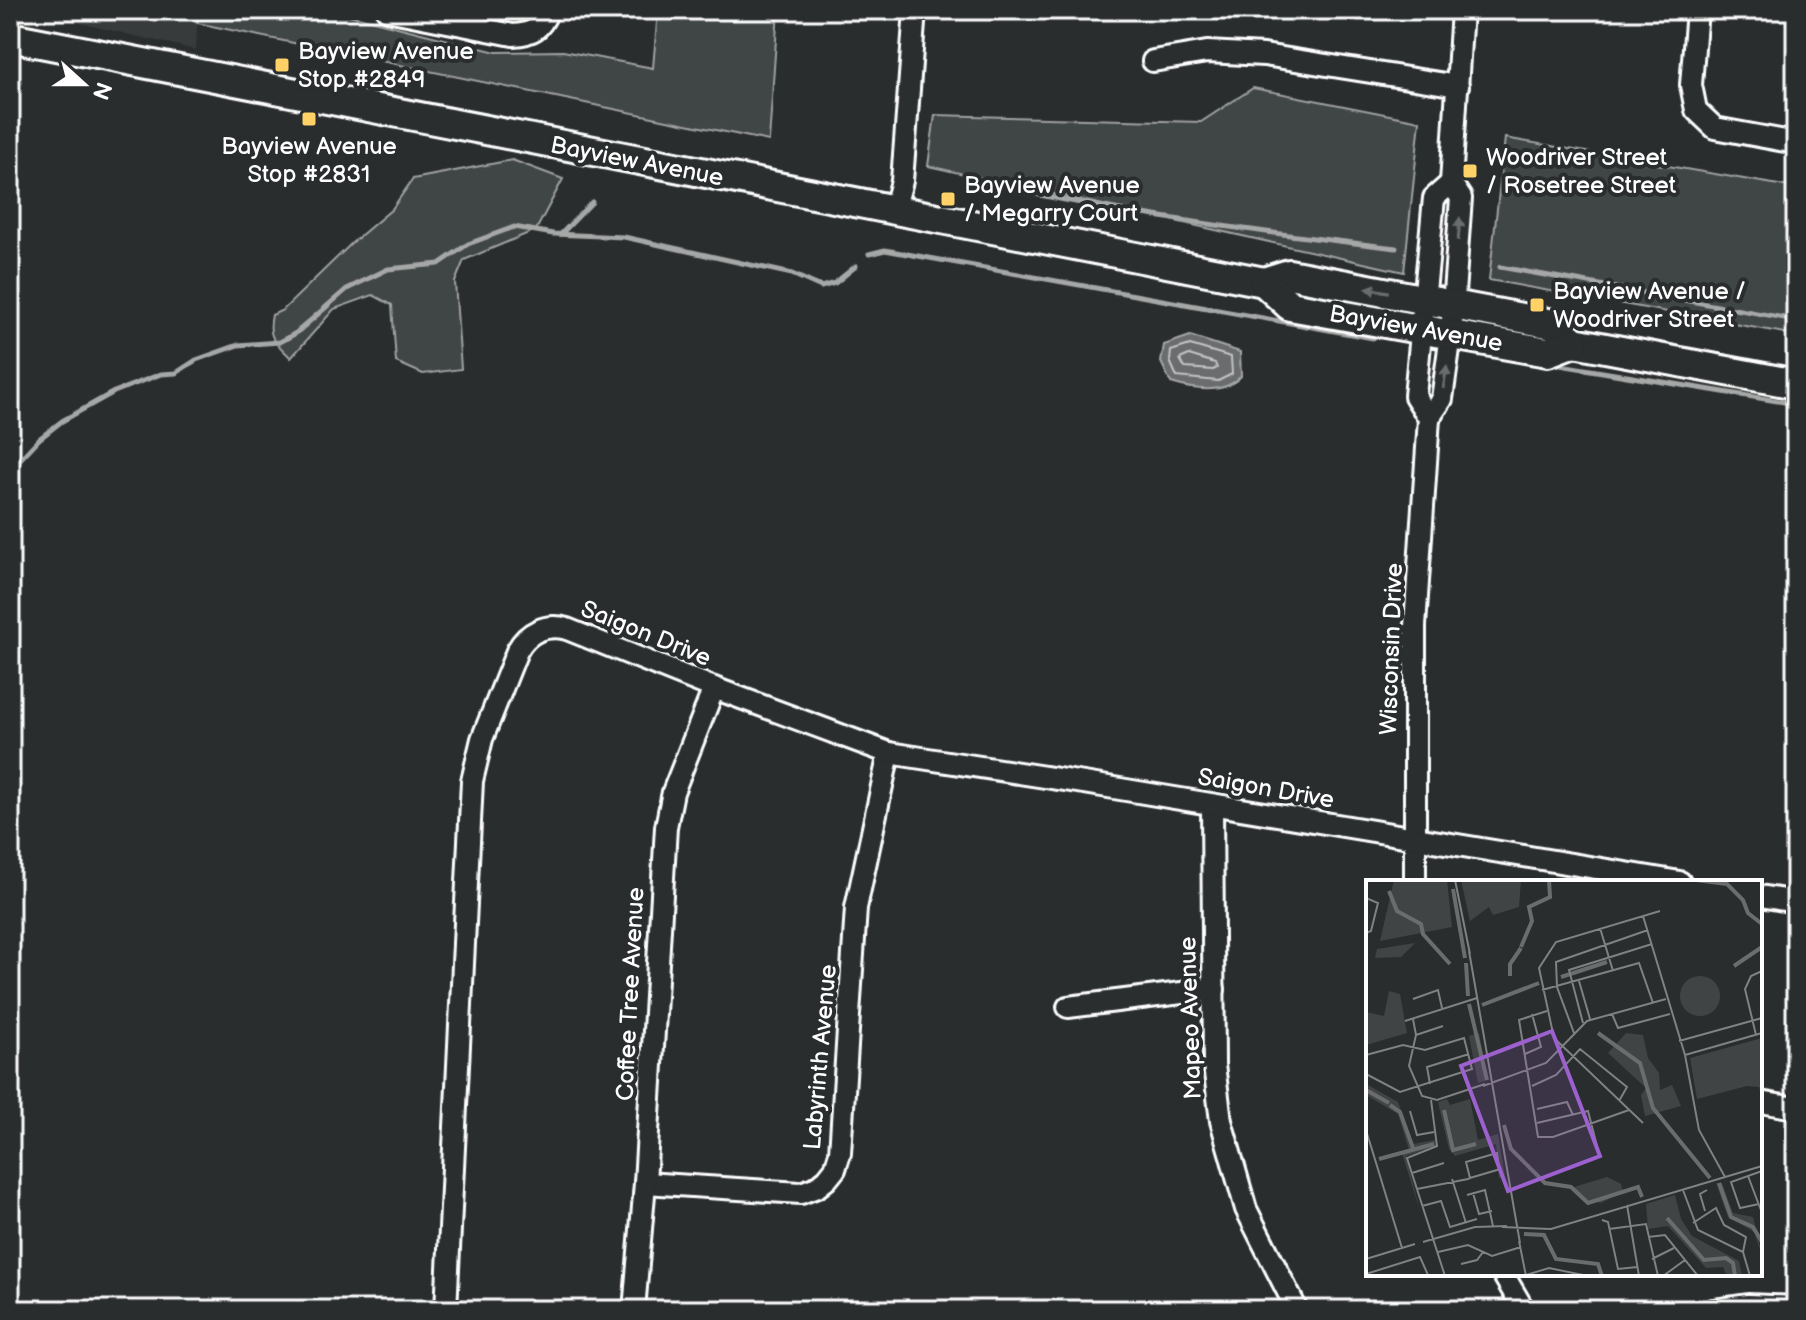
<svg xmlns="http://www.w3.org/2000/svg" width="1806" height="1320" font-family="'Balsamiq Sans',sans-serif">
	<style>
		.built { fill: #373a3b }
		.green { fill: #414445; stroke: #a0a2a2; stroke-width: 2 }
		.water { fill: #6a6c6d; stroke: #a6a7a7; stroke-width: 2 }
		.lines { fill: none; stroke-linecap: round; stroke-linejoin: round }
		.shore { stroke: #c3c4c5; stroke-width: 2 }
		.stream { stroke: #a6a7a7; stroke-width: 5 }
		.street-casing { stroke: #fff; stroke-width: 26 }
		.secondary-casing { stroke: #fff; stroke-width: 34 }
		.street { stroke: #2a2d2e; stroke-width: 20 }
		.secondary { stroke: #2a2d2e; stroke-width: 28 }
		.oneway { fill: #6a6c6d }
		.poi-dot { fill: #ffd166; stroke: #2a2d2e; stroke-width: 3 }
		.labels { text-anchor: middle; stroke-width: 8; stroke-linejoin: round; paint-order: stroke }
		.poi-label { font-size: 24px; fill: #fff; stroke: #2a2d2e; text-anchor: start }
		.street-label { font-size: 24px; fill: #fff; stroke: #2a2d2e }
		.inset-river { fill: none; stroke: #6a6c6d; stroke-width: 4 }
		.inset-road { fill: none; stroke: #7f8182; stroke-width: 2 }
		.view { fill: #9c61cf; fill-opacity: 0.15; stroke: #9c61cf; stroke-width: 4 }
		.inset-edge { fill: none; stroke: #fff; stroke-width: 4 }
	</style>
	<rect width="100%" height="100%" fill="#2a2d2e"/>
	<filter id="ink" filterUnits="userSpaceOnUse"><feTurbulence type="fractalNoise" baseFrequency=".0125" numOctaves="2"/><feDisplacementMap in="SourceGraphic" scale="16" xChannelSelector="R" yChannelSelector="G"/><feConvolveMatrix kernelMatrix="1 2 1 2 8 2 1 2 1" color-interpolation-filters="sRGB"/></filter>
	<g filter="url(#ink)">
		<path class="built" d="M23 10H198L196 50Z"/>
		<g class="green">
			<path d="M200 10H330L496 52 563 51 653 68 658 10H778L769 141 197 23Z"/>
			<path d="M1253 88 1420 121 1404 272 928 166 935 115 1201 122Z"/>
			<path d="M1505 138 1796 188V335L1489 280Z"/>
			<path d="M512 160 563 179 536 230 464 260 455 282 461 369 423 374 396 362 392 305 373 295 334 309 291 358C275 341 267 339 272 315L283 310 353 242 392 209 413 179Z"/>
		</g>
		<path class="water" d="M1190 336 1240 352 1241 376C1224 395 1194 390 1171 383L1161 362 1164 345Z"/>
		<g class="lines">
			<g class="shore">
				<path d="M1190 345 1231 357 1232 374 1218 381 1177 377 1170 361 1171 351Z"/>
				<path d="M1189 355 1215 363 1217 368 1213 370 1185 368 1180 359Z"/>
			</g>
			<g class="stream">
				<path d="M965 178C1106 213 1252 231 1396 248"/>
				<path d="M561 234 592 202"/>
				<path d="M869 254 885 250 1373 338"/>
				<path d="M1500 267 1796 320"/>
				<path d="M1548 363 1796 404"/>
				<path d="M10 470 39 439 62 421 114 392 161 374 176 373 196 360 238 345 280 342 296 333 347 289 388 269 439 264 468 244 514 227 553 234 624 237 792 274 821 287 835 283 856 266"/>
			</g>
			<defs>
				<g id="street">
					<path d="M387 10 513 35C532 34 541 29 548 10"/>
					<path d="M1697 10 1691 85 1696 110 1715 128 1796 143"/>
					<path d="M1153 61 1207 52 1264 55 1458 86"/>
					<path d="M894 211 902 181 915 10"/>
					<path d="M1429 418 1415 396 1434 198 1451 183"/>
					<path d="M1212 805 1214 1065 1221 1121 1246 1209 1297 1310"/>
					<path d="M1415 882V626L1429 418 1442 399 1451 334 1461 198 1451 183 1462 10"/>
					<path d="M1760 896 1796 902"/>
					<path d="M1068 1007 1214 989"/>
					<path d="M1760 1102 1796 1108"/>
					<path d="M645 1183 801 1193 817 1187 827 1179 835 1169 840 1153 856 908 889 753"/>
					<path d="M1503 1274 1524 1310"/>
					<path d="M446 1310 472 781 482 739 517 651C527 632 546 623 567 629L714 688 889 753 1084 783 1680 882"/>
					<path d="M634 1310 645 1183 666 827 673 792 714 688"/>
					<path d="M1713 1310 1748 1305 1796 1307"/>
				</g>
				<g id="secondary">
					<path d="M10 37 1264 282 1289 274 1553 324 1574 342 1796 384"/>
					<path d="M1264 282 1290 306 1548 352 1574 342"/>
				</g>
			</defs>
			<use href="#street" class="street-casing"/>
			<use href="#secondary" class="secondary-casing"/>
			<use href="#street" class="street"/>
			<use href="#secondary" class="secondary"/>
		</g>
		<defs><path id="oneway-solid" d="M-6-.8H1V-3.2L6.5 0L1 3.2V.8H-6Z" transform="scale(2)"/></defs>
		<g class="oneway">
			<use href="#oneway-solid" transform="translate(1459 229) rotate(-86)"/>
			<use href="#oneway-solid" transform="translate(1377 290) rotate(-170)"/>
			<use href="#oneway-solid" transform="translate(1445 377) rotate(-82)"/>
		</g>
	</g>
	<g class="poi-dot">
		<rect x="274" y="57" width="16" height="16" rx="4"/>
		<rect x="301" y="111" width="16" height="16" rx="4"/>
		<rect x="1462" y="163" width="16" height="16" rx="4"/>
		<rect x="940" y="191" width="16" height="16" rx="4"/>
		<rect x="1529" y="297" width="16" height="16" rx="4"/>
	</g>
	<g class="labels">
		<g class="poi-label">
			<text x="298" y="59">Bayview Avenue<tspan x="298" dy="28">Stop #2849</tspan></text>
			<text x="309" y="154" text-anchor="middle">Bayview Avenue<tspan x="309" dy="28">Stop #2831</tspan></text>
			<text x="1486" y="165">Woodriver Street<tspan x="1486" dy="28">/ Rosetree Street</tspan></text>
			<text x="964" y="193">Bayview Avenue<tspan x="964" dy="28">/ Megarry Court</tspan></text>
			<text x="1553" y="299">Bayview Avenue /<tspan x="1553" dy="28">Woodriver Street</tspan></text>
		</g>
		<g class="street-label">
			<text transform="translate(637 161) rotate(11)" y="8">Bayview Avenue</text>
			<text transform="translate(1416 328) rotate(10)" y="8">Bayview Avenue</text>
			<text transform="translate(646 633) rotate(22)" y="8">Saigon Drive</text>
			<text transform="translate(1391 649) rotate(-88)" y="8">Wisconsin Drive</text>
			<text transform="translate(1266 788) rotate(10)" y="8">Saigon Drive</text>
			<text transform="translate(630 994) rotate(-87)" y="8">Coffee Tree Avenue</text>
			<text transform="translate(1190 1018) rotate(-92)" y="8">Mapeo Avenue</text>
			<text transform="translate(820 1057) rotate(-85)" y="8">Labyrinth Avenue</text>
		</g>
	</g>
	<g transform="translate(1366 880)">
		<rect width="396" height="396" fill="#2a2d2e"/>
		<path d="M28 0H81L86 47 14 61ZM95 0H155L153 27 127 35 123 27 104 41ZM49 63 35 77 9 78 11 69ZM314 116a20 20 0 1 1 40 0a20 20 0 1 1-40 0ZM23 111 34 114 41 153 0 165V132L18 136ZM113 153 122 200 112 203 103 156ZM260 153 277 155 282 178 293 193 294 210 306 205 315 226 279 236 275 215 280 208 242 173ZM396 158V219L393 207 381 206 331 219 324 178ZM0 204 32 222 47 264 69 260 70 266 40 276 54 331 36 273 43 270 32 234 0 215ZM81 219 84 225 104 219 112 260 132 254 139 297 133 298 130 264 89 276 83 269 72 222ZM241 297 255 304 257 312 235 323 218 320 208 307ZM350 303H356L367 333 387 337 396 375 388 352 362 337ZM309 315 315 339 326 356 373 381 376 396H361L357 387 340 388 302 346 282 349 280 324Z" fill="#414445"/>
		<path class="inset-river" d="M330 0 361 4 377 20 382 33 396 44M87 9 99 78M23 11 31 31 55 44 57 54 84 84M155 67 166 41 163 27 184 17 183 0M100 83 102 116M368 86 396 67M144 96V84L155 68M195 97 241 82M103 124 121 200M116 125 173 103M232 153 274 183 287 228 344 298M0 210 23 223M24 225 34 232 47 268M78 230 87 270 110 264M138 245 145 269 179 303 205 307 222 323 272 307 276 317M13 279 68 264M353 303 365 337 387 347 396 362M301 338 338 380 360 378 367 383 369 396M158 354 178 355 190 379 232 384 236 396"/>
		<path class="inset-road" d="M89 0 104 74M0 18 12 23 5 51 0 53M277 36 319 175 333 250 359 297M234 48 247 91M103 71 154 363M213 101 224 139M176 110 273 83 287 123M47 119 72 110 76 128M181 131 153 140 172 257H187L263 230M246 134 252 148 304 134M47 139 50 155 43 186 56 216 71 220 119 204M39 141 111 118M217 143 203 90 286 64M208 153 191 107 190 82 282 50M50 155 77 146M390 155 379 109 385 96 396 91M313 161 396 138M159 174 175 167 166 134M0 175 37 165 59 170 98 158 106 189 34 212 0 194M319 175 396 153M64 204 61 187 103 174M117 206 180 183 221 141 300 119M166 206 190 195 214 169 261 207 253 221M65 220 71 266 41 278 79 396M171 229 201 222 207 235M44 231 51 255 68 252M171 243 222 231 232 270M277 243 188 158 173 88 190 62 294 31M0 250 36 368M46 293 78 283M382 296 396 333M86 299 100 343M51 309 102 299 104 298 131 290 133 289 131 273 100 282 104 298M317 310 332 350 377 372 384 396M107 313 113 334 126 331M101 315 119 310 127 346M393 324 374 328 365 302 396 291M261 325 273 396M56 326 75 321 84 347 111 339M339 331 334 314 341 310M236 340 242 342 252 389 271 387M327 343 350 328 358 345 380 357 377 372M136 347 185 349 396 286M243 349 280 344 292 396M282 357 299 355 332 396M153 361 160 396M57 362 109 347 141 346M72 372 102 365 126 376 155 367M0 379 49 364M286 379 308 368M95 384 111 380 117 372M0 394 54 377 62 395M160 395 183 388 222 396M297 396 319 380"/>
		<path class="view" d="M186 151 234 276 142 311 95 186Z"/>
		<rect width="396" height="396" class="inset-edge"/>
	</g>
	<rect width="1806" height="1320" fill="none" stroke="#2a2d2e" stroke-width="40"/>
	<rect x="20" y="20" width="1766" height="1280" fill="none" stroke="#fff" stroke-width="3" filter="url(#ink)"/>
	<g transform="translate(84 84) rotate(111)" stroke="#2a2d2e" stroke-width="6" paint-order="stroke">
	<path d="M0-6L14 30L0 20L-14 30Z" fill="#ffffff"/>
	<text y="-12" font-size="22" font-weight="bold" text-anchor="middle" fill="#ffffff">N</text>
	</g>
</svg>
